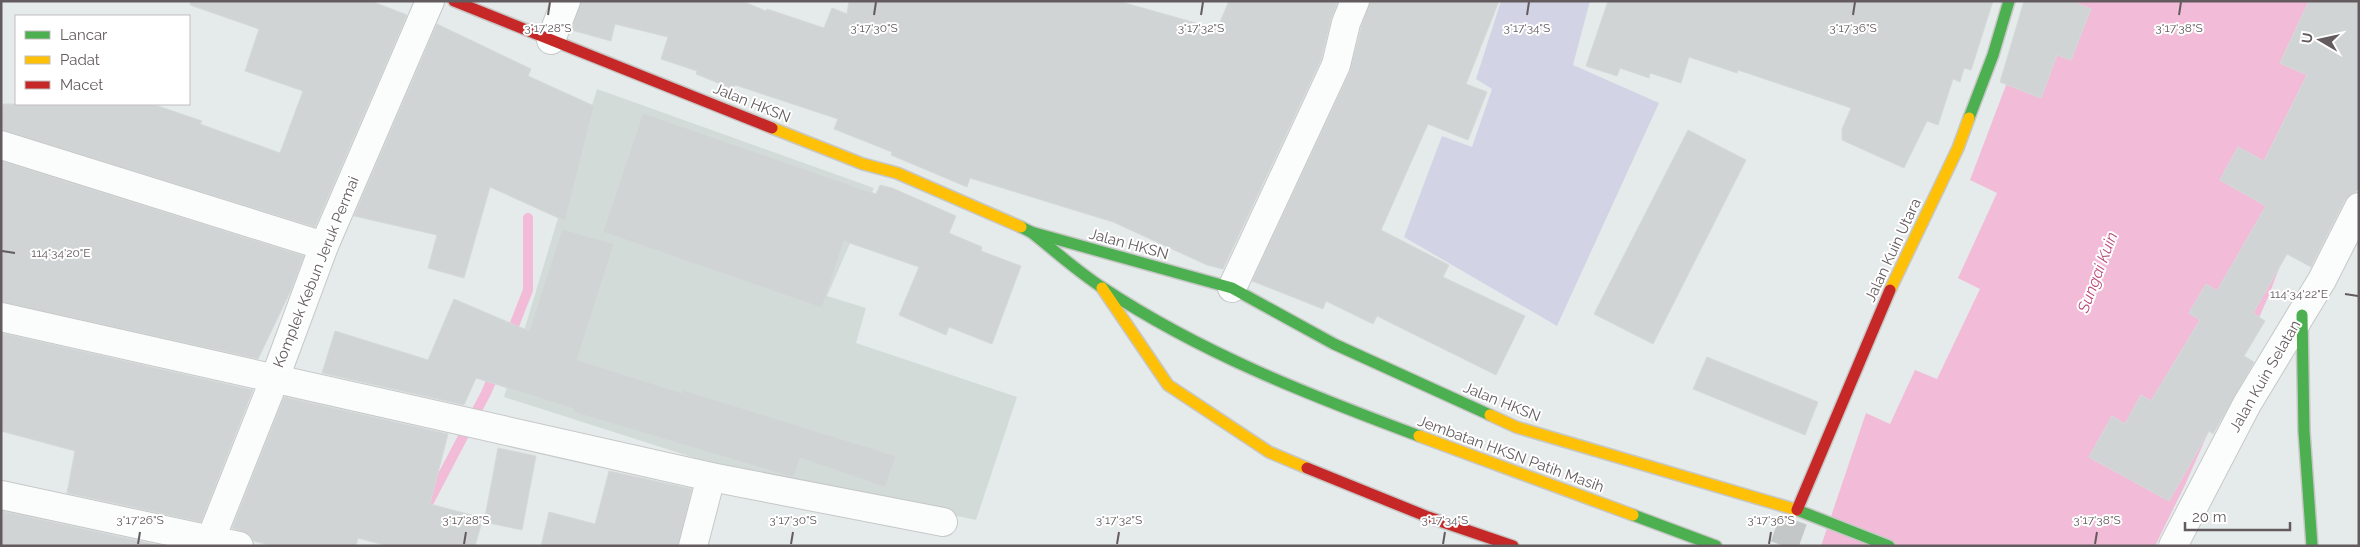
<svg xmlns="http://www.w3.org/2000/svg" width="2360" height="547" font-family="Raleway,sans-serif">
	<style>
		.education { fill: #d3dbd9 }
		.green { fill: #d2d4e6 }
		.water { fill: #f2bcd8 }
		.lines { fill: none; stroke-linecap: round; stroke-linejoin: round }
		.stream { stroke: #f2bcd8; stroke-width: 10 }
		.building { fill: #d0d4d4; stroke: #d4dad9 }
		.secondary-tunnel { stroke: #c4c7c7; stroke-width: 28; stroke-dasharray: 28 14; stroke-linecap: butt }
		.street-casing { stroke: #c7c8c8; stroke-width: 30 }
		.fast-casing { stroke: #c7c7c7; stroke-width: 14 }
		.slow-casing { stroke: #c7c7c7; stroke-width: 14 }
		.jam-casing { stroke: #c7c7c7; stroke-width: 14 }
		.street { stroke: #fbfcfc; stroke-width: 28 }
		.fast { stroke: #4caf50; stroke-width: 11 }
		.slow { stroke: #ffc107; stroke-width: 11 }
		.jam { stroke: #c62828; stroke-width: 11 }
		.ticks { fill: none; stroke: #635b5e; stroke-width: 2 }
		.labels { text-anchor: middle; stroke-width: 4; stroke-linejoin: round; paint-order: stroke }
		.street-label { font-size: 15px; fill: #635b5e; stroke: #fff }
		.water-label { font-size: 16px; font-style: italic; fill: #ba4c7a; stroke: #fff }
		.ticks-label { font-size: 12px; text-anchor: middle; fill: #635b5e; stroke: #fff; stroke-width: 4; stroke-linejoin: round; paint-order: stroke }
	</style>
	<rect width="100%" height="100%" fill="#e5ebea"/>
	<path class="education" d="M597 89 874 188 827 296 866 308 856 343 1017 397 976 520 698 459 504 397Z"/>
	<path class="green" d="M1501 1H1590L1573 65 1659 103 1557 326 1404 237 1442 136 1472 147 1492 89 1476 79Z"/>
	<path class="water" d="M2038 1H2359L2336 117 2269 295 2185 485 2155 546H1821L1866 413 1890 424 1915 370 1937 379 1980 289 1958 278 1997 193 1970 180Z"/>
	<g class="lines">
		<g class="stream">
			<path d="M510 336 528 290V218"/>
			<path d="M424 511 486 393 496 370"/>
		</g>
	</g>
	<g class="building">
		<path d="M191 1H371L407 15 315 227 1 130V104H152L202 121 200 124 280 153 303 91 245 71 259 29 190 5Z"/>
		<path d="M581 1H742L766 11 767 9 824 28 832 8 847 14 849 1H1118L1217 29 1229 1H1338L1331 19 1321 60 1223 269 1207 265 1113 222 970 178 967 187 891 155 892 152 834 129 838 119 735 85 733 89 696 74 697 71 661 59 668 37 615 24 611 41 571 30Z"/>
		<path d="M1370 1H1499L1466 84 1487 92 1468 140 1428 124 1381 230 1449 265 1443 277 1525 316 1496 375 1377 316 1373 324 1326 301 1323 309 1252 281 1350 71 1361 28Z"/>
		<path d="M1608 1H1993L1971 70 1964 68 1960 82 1953 79 1938 125 1927 121 1904 168 1842 140V129L1851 108 1738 70 1737 73 1689 57 1681 83 1650 73 1649 78 1620 68 1617 76 1586 66Z"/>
		<path d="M2024 1H2071L2091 9 2071 60 2057 55 2041 98 2000 82Z"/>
		<path d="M2309 1H2359V189L2345 200 2311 267 2287 254 2253 313 2265 321 2244 356 2254 362 2213 434 2209 431 2169 501 2089 457 2112 416 2125 424 2141 395 2151 401 2200 320 2189 313 2206 284 2217 291 2266 206 2220 180 2238 147 2264 161 2307 75 2280 63Z"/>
		<path d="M437 24 531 69 528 76 594 106 565 221 490 187 464 278 428 268 437 235 354 216Z"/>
		<path d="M643 113 876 194 880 185 892 188 956 216 949 233 982 247 981 251 1021 266 992 344 949 327 946 335 899 315 919 267 844 241 822 308 603 232Z"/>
		<path d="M1688 130 1746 160 1653 344 1594 314Z"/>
		<path d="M1 161 304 256 291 290 258 359 1 302Z"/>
		<path d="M562 229 614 244 577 360 682 393 683 390 896 456 885 487 800 458 794 477 785 475 573 412 574 409 476 378 464 405 322 373 335 331 428 360 454 299 529 331Z"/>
		<path d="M1 333 253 390 201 522 67 493 75 451 1 431Z"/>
		<path d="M1707 357 1818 402 1805 435 1693 389Z"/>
		<path d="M284 397 448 434 430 504 483 518 475 546H388L358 538 356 546H272L254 541 249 534 232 528Z"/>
		<path d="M498 448 536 456 522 530 484 522Z"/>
		<path d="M609 471 692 489 678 546H541L549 512 595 524Z"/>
		<path d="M1 511 163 546H1Z"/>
	</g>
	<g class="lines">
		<path class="secondary-tunnel" d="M1784 546 1797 510"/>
		<defs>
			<g id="street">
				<path d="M551 40 566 1"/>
				<path d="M1 145 324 246"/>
				<path d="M1232 288 1336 65 1346 23 1355 1"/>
				<path d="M1 317 711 477 943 522"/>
				<path d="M1 495 239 546"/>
				<path d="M208 546 275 378 324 246 430 1"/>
				<path d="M693 546 711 477"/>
				<path d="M2173 546 2247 404 2322 280 2359 207"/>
			</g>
			<g id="fast">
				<path d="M1969 118 1993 55 2009 1"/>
				<path d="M1021 227 1031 232C1055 251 1078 272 1103 288 1201 353 1309 395 1419 436"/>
				<path d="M1031 232 1232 288 1334 344 1490 415"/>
				<path d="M2302 315 2304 431 2312 546"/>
				<path d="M1797 510 1889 546"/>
				<path d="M1633 515 1716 546"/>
			</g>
			<g id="slow">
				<path d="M772 128 863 164 897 173 1021 227"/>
				<path d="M1102 288 1168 385 1269 452 1307 468"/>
				<path d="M1890 290 1958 148 1969 118"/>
				<path d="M1490 415 1516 427 1797 510"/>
				<path d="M1419 436 1633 515"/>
			</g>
			<g id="jam">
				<path d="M454 1 772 128"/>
				<path d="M1307 468 1428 517 1513 546"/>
				<path d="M1797 510 1890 290"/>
			</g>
		</defs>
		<use href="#street" class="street-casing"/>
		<use href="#fast" class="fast-casing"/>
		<use href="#slow" class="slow-casing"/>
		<use href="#jam" class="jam-casing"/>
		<use href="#street" class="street"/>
		<use href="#fast" class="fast"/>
		<use href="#slow" class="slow"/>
		<use href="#jam" class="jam"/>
	</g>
	<path class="ticks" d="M548 15 550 2M874 15 876 2M1201 15 1203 2M1527 15 1529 2M1853 15 1855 2M2179 15 2181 2M2 251 15 253M2345 294 2358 296M138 544 140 532M464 544 466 532M791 544 793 532M1117 544 1119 532M1443 544 1445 532M1769 544 1771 532M2095 544 2097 532"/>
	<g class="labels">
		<g class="street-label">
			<text transform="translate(752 103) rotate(22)" y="5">Jalan HKSN</text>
			<text transform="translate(1129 244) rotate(15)" y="5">Jalan HKSN</text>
			<text transform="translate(1893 250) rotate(-65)" y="5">Jalan Kuin Utara</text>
			<text transform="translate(316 272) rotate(-68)" y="5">Komplek Kebun Jeruk Permai</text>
			<text transform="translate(2265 376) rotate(-60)" y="5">Jalan Kuin Selatan</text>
			<text transform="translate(1502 402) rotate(22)" y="5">Jalan HKSN</text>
			<text transform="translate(1511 454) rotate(20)" y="5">Jembatan HKSN Patih Masih</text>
		</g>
		<g class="water-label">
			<text transform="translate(2097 272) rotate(-69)" y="6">Sungai Kuin</text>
		</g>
	</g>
	<g class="ticks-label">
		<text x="874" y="32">3°17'30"S</text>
		<text x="1527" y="32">3°17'34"S</text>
		<text x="2179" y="32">3°17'38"S</text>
		<text x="548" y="32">3°17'28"S</text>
		<text x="1201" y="32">3°17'32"S</text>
		<text x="1853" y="32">3°17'36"S</text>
		<text x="61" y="257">114°34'20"E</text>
		<text x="2299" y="298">114°34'22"E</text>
		<text x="140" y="524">3°17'26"S</text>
		<text x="466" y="524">3°17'28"S</text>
		<text x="793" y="524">3°17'30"S</text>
		<text x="1119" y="524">3°17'32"S</text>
		<text x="1445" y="524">3°17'34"S</text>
		<text x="1771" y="524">3°17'36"S</text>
		<text x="2097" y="524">3°17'38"S</text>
	</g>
	<rect width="2360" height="547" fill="none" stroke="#635b5e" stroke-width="5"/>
	<rect x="15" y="15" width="175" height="90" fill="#ffffff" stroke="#c1bdbf"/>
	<rect x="25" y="31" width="25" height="8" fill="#4caf50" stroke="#c1bdbf"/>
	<text x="60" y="40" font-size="15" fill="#635b5e">Lancar</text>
	<rect x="25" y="56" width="25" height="8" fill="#ffc107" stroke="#c1bdbf"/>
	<text x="60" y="65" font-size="15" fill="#635b5e">Padat</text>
	<rect x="25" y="81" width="25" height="8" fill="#c62828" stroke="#c1bdbf"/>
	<text x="60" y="90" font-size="15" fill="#635b5e">Macet</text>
	<g transform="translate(2320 40) rotate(279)" stroke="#ffffff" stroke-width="4" paint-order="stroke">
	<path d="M0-4L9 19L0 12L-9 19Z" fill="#635b5e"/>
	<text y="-8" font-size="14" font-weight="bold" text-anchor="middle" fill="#635b5e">U</text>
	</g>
	<path d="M2185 522v8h105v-8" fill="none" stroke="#635b5e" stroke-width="2.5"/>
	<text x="2192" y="522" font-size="15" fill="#635b5e" stroke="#ffffff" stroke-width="4" paint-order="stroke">20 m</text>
</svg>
